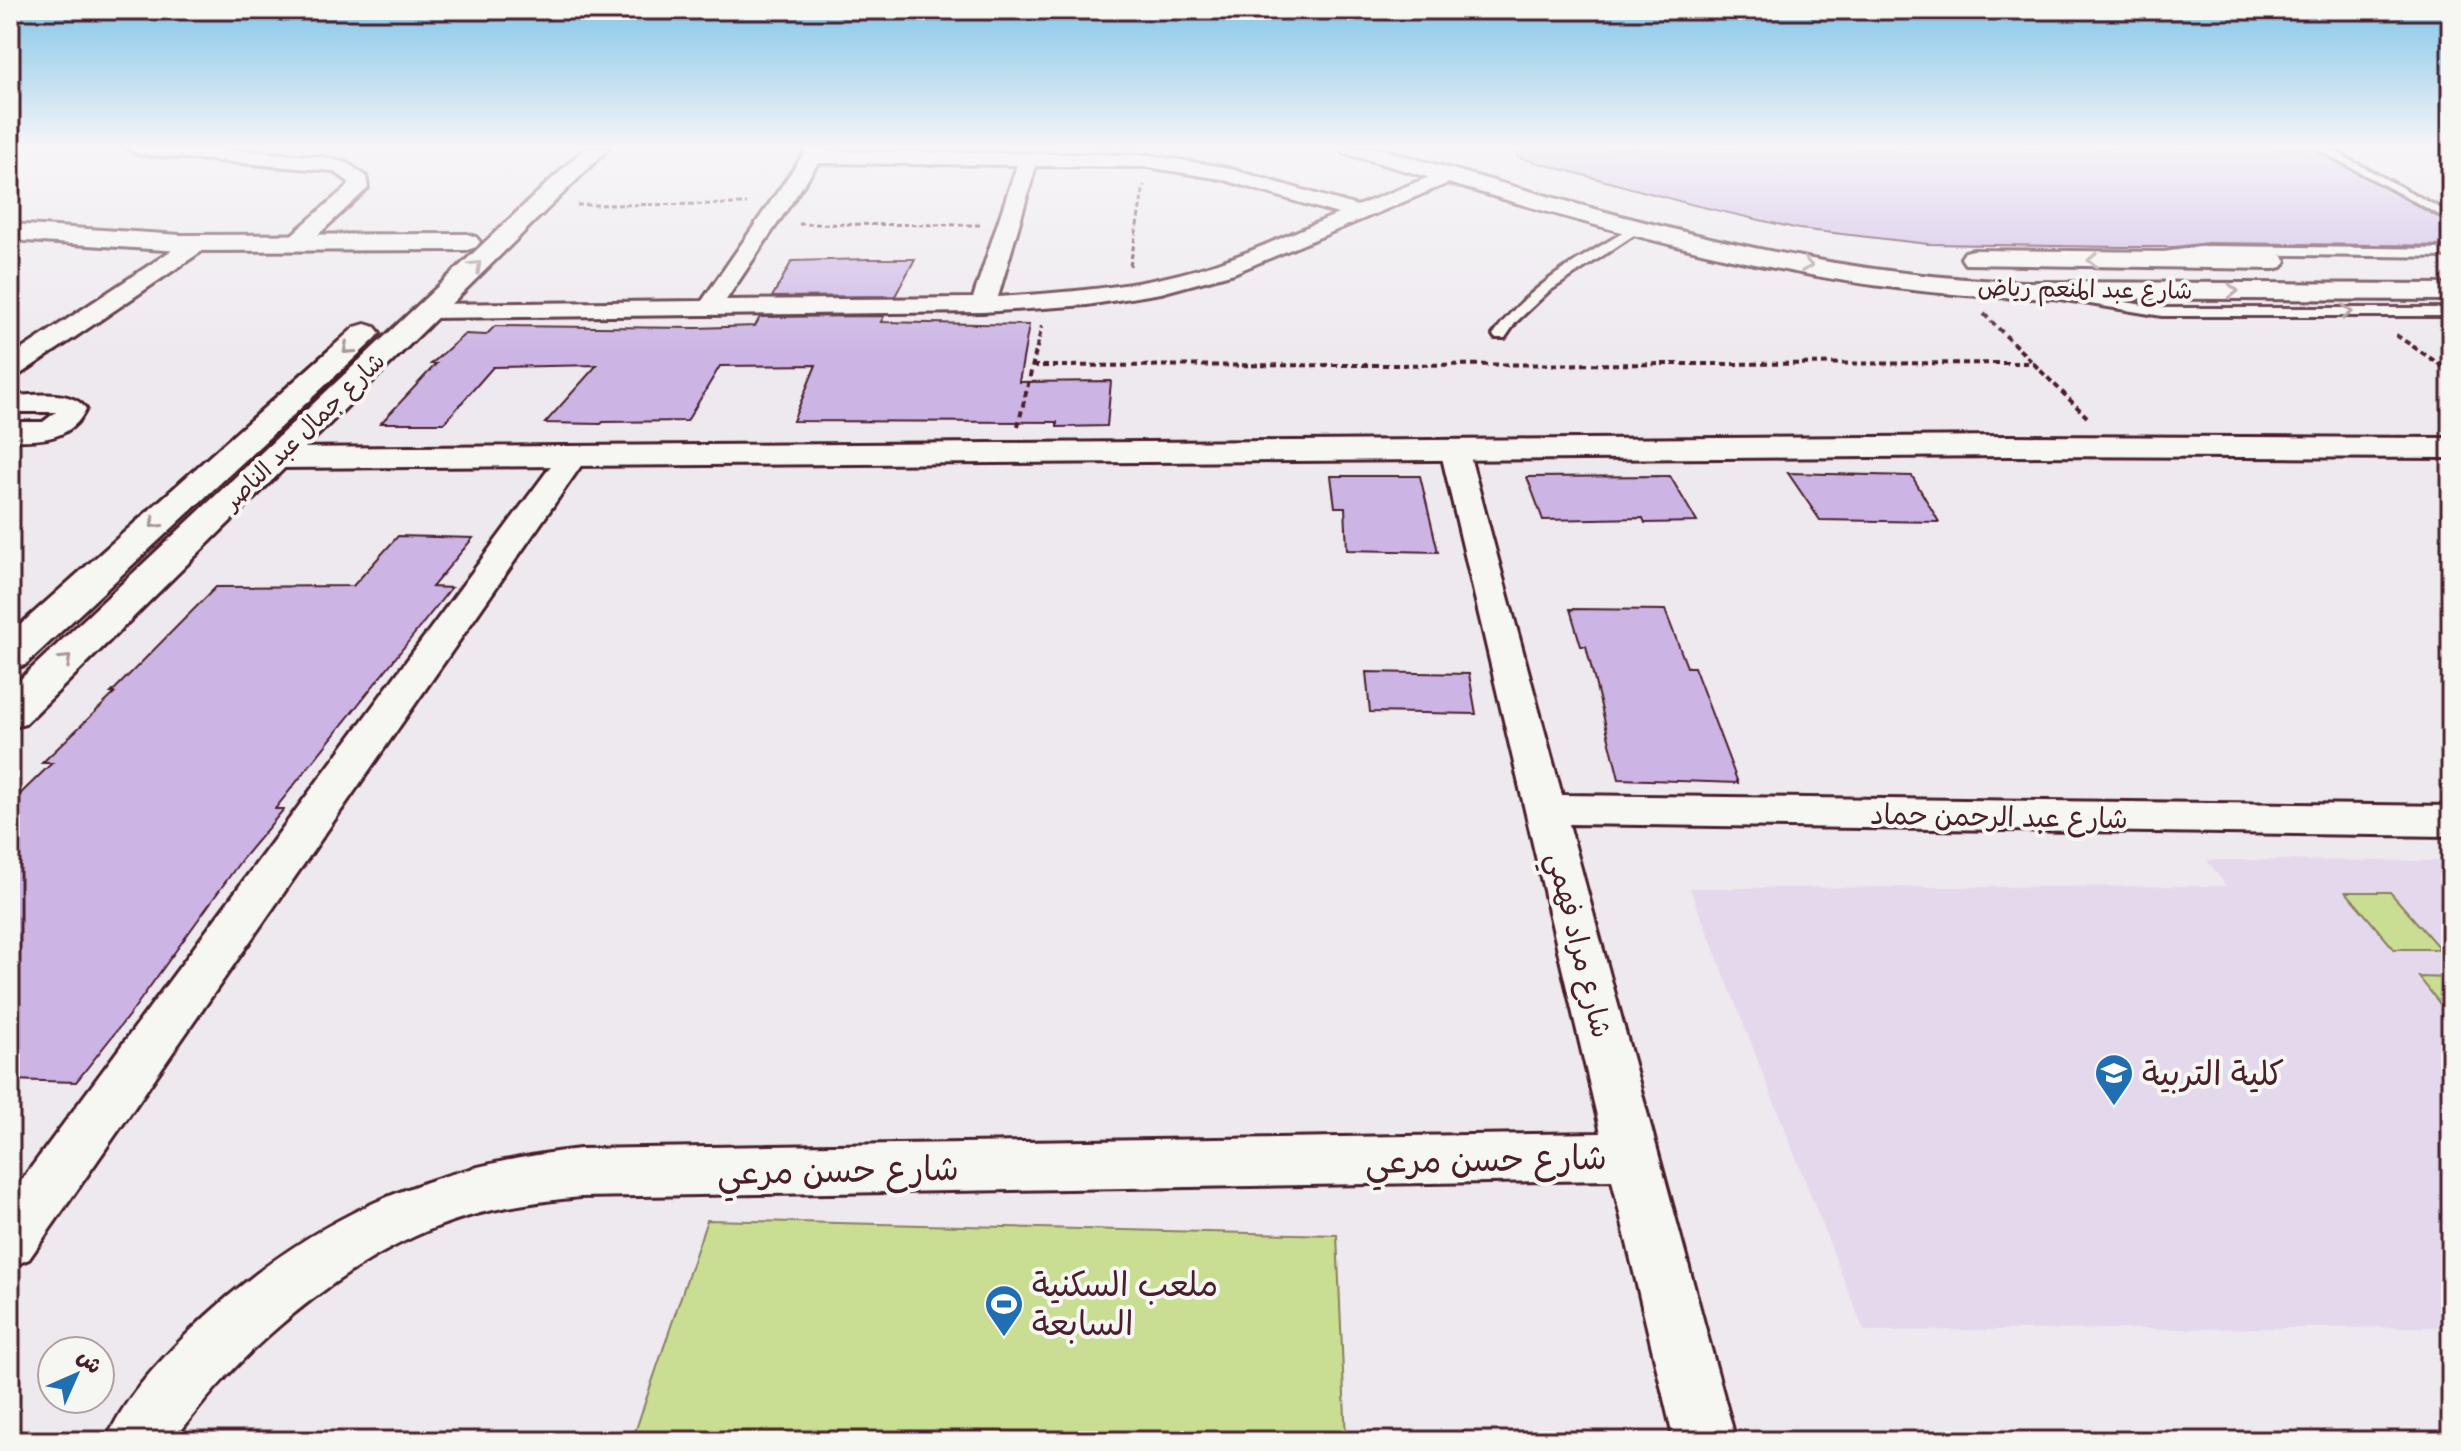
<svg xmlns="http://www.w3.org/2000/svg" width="2461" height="1451" font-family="Mynerve,'Playpen Sans Arabic',sans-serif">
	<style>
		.built { fill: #e4d9ec }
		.green { fill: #cade93; stroke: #8a7e5f; stroke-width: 2 }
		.building { fill: #ccb5e5; stroke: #4a1f2b; stroke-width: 2 }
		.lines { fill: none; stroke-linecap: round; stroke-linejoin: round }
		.service-casing { stroke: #4a1f2b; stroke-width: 6 }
		.minor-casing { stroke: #4a1f2b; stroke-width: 6 }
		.tertiary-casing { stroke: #4a1f2b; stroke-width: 6 }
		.secondary-casing { stroke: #4a1f2b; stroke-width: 6 }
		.path-far1 { stroke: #4a1f2b; stroke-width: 3; stroke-dasharray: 5 3; stroke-linecap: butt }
		.path { stroke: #4a1f2b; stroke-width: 4; stroke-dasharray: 6 4; stroke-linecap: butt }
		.service { fill: #f6f6f2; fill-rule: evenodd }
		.minor { fill: #f6f6f2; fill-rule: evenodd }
		.tertiary { fill: #f6f6f2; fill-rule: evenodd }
		.secondary { fill: #f6f6f2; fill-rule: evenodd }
		.oneway { stroke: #a99598 }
		.labels { text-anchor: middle; stroke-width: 8; stroke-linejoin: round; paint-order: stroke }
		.far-street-label { font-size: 24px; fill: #4a1f2b; stroke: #f6f6f2 }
		.street-label { font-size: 28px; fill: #4a1f2b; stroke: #f6f6f2 }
		.near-poi-label { font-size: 34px; fill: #4a1f2b; stroke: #f6f6f2; text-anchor: start }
		.near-street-label { font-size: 34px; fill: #4a1f2b; stroke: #f6f6f2 }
	</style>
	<rect width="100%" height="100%" fill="#eee9ef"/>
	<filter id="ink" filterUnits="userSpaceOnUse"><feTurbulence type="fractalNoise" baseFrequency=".0125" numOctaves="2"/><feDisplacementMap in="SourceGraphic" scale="16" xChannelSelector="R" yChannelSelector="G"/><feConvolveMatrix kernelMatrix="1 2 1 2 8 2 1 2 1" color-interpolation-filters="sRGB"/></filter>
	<g filter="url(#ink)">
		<path class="built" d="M2207 860 2451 861V1327L1864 1331 1690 888 2226 886Z"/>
		<g class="green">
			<path d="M2346 892H2390L2440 949H2394Z"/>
			<path d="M2419 977 2451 978V1018Z"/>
			<path d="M707 1220 1337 1235 1346 1441H632Z"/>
		</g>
		<g class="building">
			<path d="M1519 148H2312L2451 224V246L2207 243 2175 247H2124L1928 244 1799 229 1690 204 1517 157Z"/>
			<path d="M868 259H915L895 296 772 297 792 261Z"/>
			<path d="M884 316 881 322 1029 325 1019 382 1111 381 1107 426 1057 427V422L793 421 816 365 720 366 687 421 603 422 601 424 545 423 597 365 493 367 444 423H381L436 364H431L465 334 486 335 495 326 696 328 755 326 760 317Z"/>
			<path d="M1788 473 1912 476 1939 522 1820 520Z"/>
			<path d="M1331 476H1420L1438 552 1347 550 1345 507H1335Z"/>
			<path d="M1670 476 1697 522 1645 523 1643 518 1543 520 1527 477Z"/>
			<path d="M398 536 473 538 432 587 451 588 275 809H284L242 859 133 1010 76 1082 10 1080V804L52 763H42L115 693H111L216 587 353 586Z"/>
			<path d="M1570 609 1665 610 1687 667H1694L1738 783 1619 779 1586 646H1581Z"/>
			<path d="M1366 672 1469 674 1476 714 1370 712Z"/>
		</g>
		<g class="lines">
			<defs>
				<g id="service">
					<path d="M2315 148H2328L2451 214V221Z"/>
					<path d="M1636 225 1646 227 1548 292 1516 322 1505 338H1495L1493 335C1529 284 1584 256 1636 225Z"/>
					<path d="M2207 246 2451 249V257L2207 254 2156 261 2150 257 2156 253Z"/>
					<path d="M2046 289 2162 308H2451V316H2162L2042 296 2040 293Z"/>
				</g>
				<g id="minor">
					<path d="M127 148H208L322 157 347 163 366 176 368 188 305 247 297 249 286 242 289 237 348 186 349 182 333 171 137 154Z"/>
					<path d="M808 148H828L825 151 1148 155 1224 167 1357 206 1444 171H1458L1461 175 1458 179 1234 273 1161 293 1087 305 983 312 430 318 421 316 418 311 421 306 430 304 702 301ZM818 163 1017 165 973 298 726 300ZM1036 166 1148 167 1221 179 1338 214C1298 230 1258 250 1217 263 1146 287 1072 292 998 297Z"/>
					<path d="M200 235 211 242 208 247 19 375 10 377V357L192 237Z"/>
					<path d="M10 396C33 396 71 388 86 409 71 440 41 441 10 440V422H43L56 412H10Z"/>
					<path d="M1454 440 1464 443 1468 449 1562 795 2451 806V836L1569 824 1736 1441H1674L1612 1180 580 1197C534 1202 486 1208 442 1225 343 1261 233 1355 174 1441H106C123 1400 155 1366 186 1335 301 1222 421 1167 580 1149L1601 1133 1440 449 1444 443Z"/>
					<path d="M572 448 582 451 587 457 29 1259 10 1267V1196L562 451Z"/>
				</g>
				<g id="tertiary">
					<path d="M1341 148H1377C1590 207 1804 277 2027 282L2451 284V300L2027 298C1793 293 1567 216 1344 153Z"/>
					<path d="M10 224 181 235 467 234 476 237 480 242 476 247 467 250 181 251 10 240Z"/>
					<path d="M1974 250 2273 253 2282 255 2286 261 2282 267 2273 269 1965 264 1961 258 1965 252Z"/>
					<path d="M2011 436 2451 438V458L2011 456 277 468 265 465 260 458 265 451 277 448Z"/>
				</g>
				<g id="secondary">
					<path d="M585 148H609L25 724 10 728V689Z"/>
					<path d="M365 324 375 327 380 333 375 339 25 665 10 669V634L355 327Z"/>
				</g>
			</defs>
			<use href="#service" class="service-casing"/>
			<use href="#minor" class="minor-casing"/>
			<use href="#tertiary" class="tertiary-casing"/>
			<use href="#secondary" class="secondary-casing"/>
			<g class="path-far1">
				<path d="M577 205 747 204"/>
				<path d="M799 224 981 225"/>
				<path d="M1130 266 1144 185"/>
			</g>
			<g class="path">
				<path d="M1984 314 2087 417"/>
				<path d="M2396 335 2451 372"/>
				<path d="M1032 366 2033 363"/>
				<path d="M1018 426 1042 326"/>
			</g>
			<use href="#service" class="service"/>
			<use href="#minor" class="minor"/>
			<use href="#tertiary" class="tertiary"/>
			<use href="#secondary" class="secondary"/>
		</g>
		<defs><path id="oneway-chevron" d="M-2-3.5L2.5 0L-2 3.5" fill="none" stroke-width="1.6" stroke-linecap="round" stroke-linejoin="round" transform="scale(2)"/></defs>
		<g class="oneway">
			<use href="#oneway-chevron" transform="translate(2093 260) rotate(178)"/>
			<use href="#oneway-chevron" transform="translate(1807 265) rotate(10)"/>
			<use href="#oneway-chevron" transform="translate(476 266) rotate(-44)"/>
			<use href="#oneway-chevron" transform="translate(2233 291)"/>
			<use href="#oneway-chevron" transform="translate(2347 312)"/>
			<use href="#oneway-chevron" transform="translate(348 349) rotate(138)"/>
			<use href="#oneway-chevron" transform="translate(155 523) rotate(138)"/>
			<use href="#oneway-chevron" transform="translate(66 660) rotate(-44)"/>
		</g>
	</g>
	<linearGradient id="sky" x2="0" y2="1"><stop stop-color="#84c6e8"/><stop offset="0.42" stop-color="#f7f5f8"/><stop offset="1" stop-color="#f7f5f8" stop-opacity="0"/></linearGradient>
	<rect width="2461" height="351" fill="url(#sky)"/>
	<defs>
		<symbol id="university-pin" viewBox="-11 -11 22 30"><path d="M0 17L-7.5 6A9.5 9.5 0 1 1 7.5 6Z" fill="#1f6fb2" stroke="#f6f6f2"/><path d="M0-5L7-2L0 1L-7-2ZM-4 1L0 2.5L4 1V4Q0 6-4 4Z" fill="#fff"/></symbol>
		<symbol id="stadium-pin" viewBox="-11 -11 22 30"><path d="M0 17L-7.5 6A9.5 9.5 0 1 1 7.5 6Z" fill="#1f6fb2" stroke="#f6f6f2"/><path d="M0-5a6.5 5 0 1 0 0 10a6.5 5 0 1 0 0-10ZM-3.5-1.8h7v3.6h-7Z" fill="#fff"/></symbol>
	</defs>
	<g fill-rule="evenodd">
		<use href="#university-pin" x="2092" y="1051" width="44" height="60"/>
		<use href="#stadium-pin" x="982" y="1282" width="44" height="60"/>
	</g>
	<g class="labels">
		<g class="far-street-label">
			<text transform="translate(2085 289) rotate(1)" y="8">شارع عبد المنعم رياض</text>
			<text transform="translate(304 431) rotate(-44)" y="8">شارع جمال عبد الناصر</text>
		</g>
		<g class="street-label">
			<text transform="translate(1999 816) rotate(1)" y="10">شارع عبد الرحمن حماد</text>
			<text transform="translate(1580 945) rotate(76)" y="10">شارع مراد فهمي</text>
		</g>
		<g class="near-poi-label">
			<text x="2142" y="1085">كلية التربية</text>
			<text x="1032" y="1296">ملعب السكنية<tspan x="1032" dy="39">السابعة</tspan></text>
		</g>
		<g class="near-street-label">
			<text transform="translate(1486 1159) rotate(-1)" y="12">شارع حسن مرعي</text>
			<text transform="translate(838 1170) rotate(-1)" y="12">شارع حسن مرعي</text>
		</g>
	</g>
	<rect width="2461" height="1451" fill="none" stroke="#f6f6f2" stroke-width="40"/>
	<rect x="20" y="20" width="2421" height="1411" fill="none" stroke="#4a1f2b" stroke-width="3" filter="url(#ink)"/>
	<g transform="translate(76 1375) rotate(45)"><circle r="38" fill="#f6f6f2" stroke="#b1a0a2" stroke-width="2"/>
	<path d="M0-6L14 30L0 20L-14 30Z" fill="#1f6fb2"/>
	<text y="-12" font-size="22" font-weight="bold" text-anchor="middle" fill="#4a1f2b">ش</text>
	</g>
</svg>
